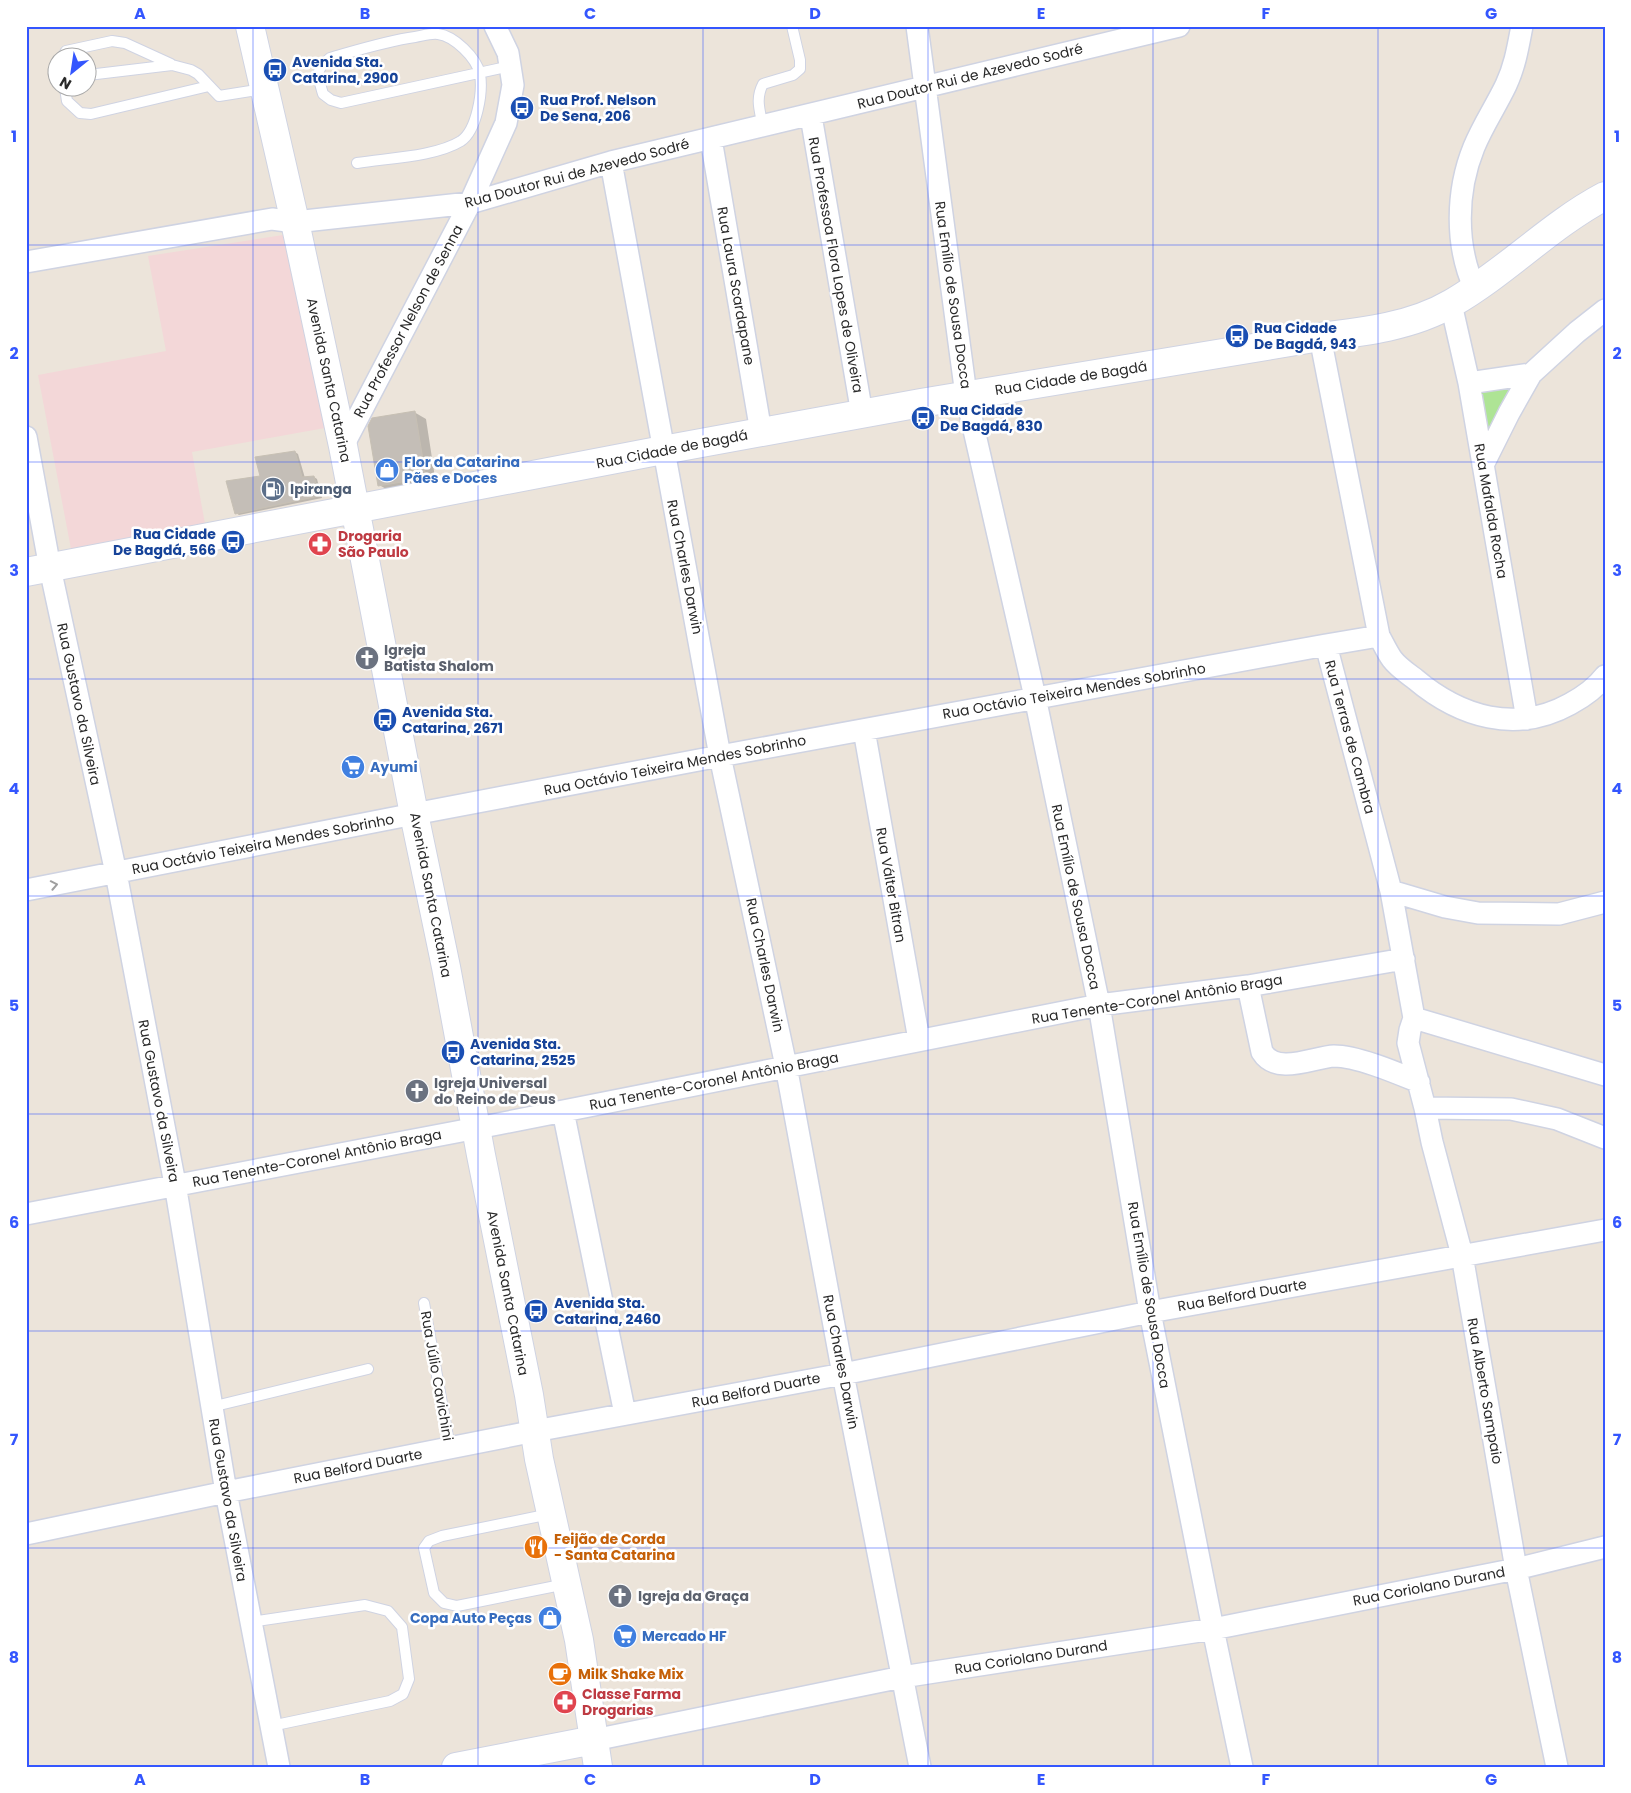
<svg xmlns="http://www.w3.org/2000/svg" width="1631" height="1793" font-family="Poppins,sans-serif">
<rect width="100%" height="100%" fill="#ece4da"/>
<path fill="#f3d7d8" d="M283,235L325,428L192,452L205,524L71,549L38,375L166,351L148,256Z"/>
<path fill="#aee495" d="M1522,378L1485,448L1473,389Z"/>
<path fill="#0003" d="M414,412L426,419L436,484L390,491L379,485Z
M295,452L298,454L305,478L314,477L317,479L322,498L239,515L236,513Z"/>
<path fill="#c4beb7" stroke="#c7c0b4" d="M415,411L426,478L378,486L368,426L372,418Z
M295,451L302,477L314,476L319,496L235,514L226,481L260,476L255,457Z"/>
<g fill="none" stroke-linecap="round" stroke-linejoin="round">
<g stroke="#cfd3e2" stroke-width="12">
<path id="lane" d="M62,58L66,51L112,41L125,43L171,64
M88,75L172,65L191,70L198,74L219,96L263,89
M65,88L67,101L80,113L91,114L209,86
M763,127C760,111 755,99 763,84L793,75L800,69V60L792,26
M357,163C387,158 435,157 461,141C477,130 483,92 480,74C476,57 454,36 438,34C430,33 422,36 415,37C386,41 358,50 330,58C314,70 318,76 323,94L331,100L341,103L511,66
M424,1303L450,1448
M211,1407L368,1369
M550,1514L442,1536L429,1541L424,1548L434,1593L444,1603L457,1606L566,1584
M251,1622L365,1605L388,1611L402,1627L409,1679L403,1694L390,1701L271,1726"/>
</g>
<g stroke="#cfd3e2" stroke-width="24">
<path id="street" d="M917,26L966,395L1035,697L1099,1005L1150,1312L1213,1629L1242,1767
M811,116L862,414
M711,139L761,432
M611,162L720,756L786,1066L843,1374L920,1767
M26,262L272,219L295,222L470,203L611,162L1179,26
M1475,289C1455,246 1456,191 1474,147C1483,125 1496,106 1506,85C1515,66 1518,47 1522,26
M1451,304L1469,383L1527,719
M1320,337L1379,636L1326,645L1391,891L1414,1018
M1469,383L1531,374
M26,437L50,568L116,873L175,1184L226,1492L279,1767
M343,446L470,203L506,123L513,85L508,53L495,26
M1483,465L1509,413L1531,374L1577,332L1605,310
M1379,636C1383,643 1387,652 1392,659C1398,667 1407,673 1415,679C1460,717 1516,734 1570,704C1583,697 1595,689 1605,676
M864,730L919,1040
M26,890L414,814L720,756L1326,645
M1391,891L1445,907L1478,913L1559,914L1605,902
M1248,986L1262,1052C1277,1076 1314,1057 1334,1056C1357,1056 1397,1073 1419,1082
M1414,1018L1410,1030L1408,1043L1425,1108L1432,1142L1462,1255L1516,1569L1557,1767
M1414,1018L1605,1075
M1425,1108L1511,1109L1557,1119L1605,1138
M563,1111L625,1414
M26,1214L498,1124L1099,1005L1248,986L1404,959
M26,1534L226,1492L535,1431L843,1374L1150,1312L1605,1230
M594,1740L902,1677L1213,1629L1516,1569L1605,1547"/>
</g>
<g stroke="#cfd3e2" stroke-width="30">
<path id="secondary" d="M250,26L295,222L343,446L414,814L446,967L481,1155L529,1395L539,1459L579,1640L598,1767
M26,572L663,450L921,403L1320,337C1364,332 1413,326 1452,303C1506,272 1550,225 1605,196
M456,1767L594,1740"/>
</g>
<use href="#lane" stroke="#fff" stroke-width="10"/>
<use href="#street" stroke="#fff" stroke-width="21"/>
<use href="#secondary" stroke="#fff" stroke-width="28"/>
</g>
<defs><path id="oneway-chevron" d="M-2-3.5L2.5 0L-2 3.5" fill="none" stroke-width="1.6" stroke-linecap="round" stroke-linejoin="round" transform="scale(1.25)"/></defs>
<use stroke="#9f9f9f" href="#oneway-chevron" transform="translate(54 885) rotate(-11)"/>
<path fill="none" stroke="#3456fe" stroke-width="1" stroke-opacity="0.55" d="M253,26V1767M478,26V1767M703,26V1767M928,26V1767M1153,26V1767M1378,26V1767M26,245H1605M26,462H1605M26,679H1605M26,896H1605M26,1114H1605M26,1331H1605M26,1548H1605"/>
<defs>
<g id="bus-disc" transform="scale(1.25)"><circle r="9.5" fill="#1a4fb4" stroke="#fff"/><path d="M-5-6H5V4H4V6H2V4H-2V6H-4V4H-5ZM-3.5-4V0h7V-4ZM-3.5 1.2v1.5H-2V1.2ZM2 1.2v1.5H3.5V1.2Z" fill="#fff"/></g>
<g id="shop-disc" transform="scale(1.25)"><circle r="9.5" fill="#3f7fe0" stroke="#fff"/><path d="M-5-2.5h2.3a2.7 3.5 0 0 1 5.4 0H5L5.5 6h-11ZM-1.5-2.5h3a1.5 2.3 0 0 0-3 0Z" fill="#fff"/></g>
<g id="fuel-disc" transform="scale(1.25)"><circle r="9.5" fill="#5c6f8a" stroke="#fff"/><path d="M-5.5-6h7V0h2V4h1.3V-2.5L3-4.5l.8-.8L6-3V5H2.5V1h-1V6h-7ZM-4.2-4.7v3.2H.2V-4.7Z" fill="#fff"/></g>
<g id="pharmacy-disc" transform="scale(1.25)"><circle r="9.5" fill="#e0444e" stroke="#fff"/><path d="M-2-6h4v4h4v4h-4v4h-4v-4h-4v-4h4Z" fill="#fff"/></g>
<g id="church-disc" transform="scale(1.25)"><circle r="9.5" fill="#6b7280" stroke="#fff"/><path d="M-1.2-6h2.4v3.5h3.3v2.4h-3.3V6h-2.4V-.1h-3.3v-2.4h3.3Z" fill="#fff"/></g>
<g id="supermarket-disc" transform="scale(1.25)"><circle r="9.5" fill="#3f7fe0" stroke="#fff"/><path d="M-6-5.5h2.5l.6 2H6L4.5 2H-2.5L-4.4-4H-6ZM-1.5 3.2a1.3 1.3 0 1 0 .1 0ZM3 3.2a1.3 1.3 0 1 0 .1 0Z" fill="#fff"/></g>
<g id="restaurant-disc" transform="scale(1.25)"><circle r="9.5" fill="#e8710a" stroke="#fff"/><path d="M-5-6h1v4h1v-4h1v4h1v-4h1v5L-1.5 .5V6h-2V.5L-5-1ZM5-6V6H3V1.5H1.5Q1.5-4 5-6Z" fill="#fff"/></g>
<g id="cafe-disc" transform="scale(1.25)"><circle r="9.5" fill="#e8710a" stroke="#fff"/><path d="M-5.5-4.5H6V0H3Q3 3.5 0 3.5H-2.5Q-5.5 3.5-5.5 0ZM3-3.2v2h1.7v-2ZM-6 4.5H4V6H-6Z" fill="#fff"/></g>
</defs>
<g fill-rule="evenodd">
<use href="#bus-disc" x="275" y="70"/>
<use href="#bus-disc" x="522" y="108"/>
<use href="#bus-disc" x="1237" y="336"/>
<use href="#bus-disc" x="923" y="418"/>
<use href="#shop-disc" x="387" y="470"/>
<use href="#fuel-disc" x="273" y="489"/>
<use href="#bus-disc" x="233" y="542"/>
<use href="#pharmacy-disc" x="320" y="544"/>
<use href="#church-disc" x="367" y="658"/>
<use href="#bus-disc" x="385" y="720"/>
<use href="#supermarket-disc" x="353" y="767"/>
<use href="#bus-disc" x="453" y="1052"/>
<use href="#church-disc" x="417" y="1091"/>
<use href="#bus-disc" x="536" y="1311"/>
<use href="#restaurant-disc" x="536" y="1547"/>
<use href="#church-disc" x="620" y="1596"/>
<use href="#shop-disc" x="550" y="1618"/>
<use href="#supermarket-disc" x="625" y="1636"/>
<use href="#cafe-disc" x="560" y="1674"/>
<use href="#pharmacy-disc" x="565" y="1702"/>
</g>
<g text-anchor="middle" stroke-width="5" stroke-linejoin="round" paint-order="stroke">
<g font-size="14" font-weight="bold" fill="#164399" stroke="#fff" text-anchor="start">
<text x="292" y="67">Avenida Sta.<tspan x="292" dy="16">Catarina, 2900</tspan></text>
<text x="540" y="105">Rua Prof. Nelson<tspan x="540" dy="16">De Sena, 206</tspan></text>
<text x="1254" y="333">Rua Cidade<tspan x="1254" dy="16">De Bagdá, 943</tspan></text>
<text x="940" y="415">Rua Cidade<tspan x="940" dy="16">De Bagdá, 830</tspan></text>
<text x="216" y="539" text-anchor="end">Rua Cidade<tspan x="216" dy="16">De Bagdá, 566</tspan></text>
<text x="402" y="717">Avenida Sta.<tspan x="402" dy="16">Catarina, 2671</tspan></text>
<text x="470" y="1049">Avenida Sta.<tspan x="470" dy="16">Catarina, 2525</tspan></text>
<text x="554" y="1308">Avenida Sta.<tspan x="554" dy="16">Catarina, 2460</tspan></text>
</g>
<g font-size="14" fill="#292929" stroke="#fff">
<text transform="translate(970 76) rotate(-14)" y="5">Rua Doutor Rui de Azevedo Sodré</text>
<text transform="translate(577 173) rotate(-15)" y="5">Rua Doutor Rui de Azevedo Sodré</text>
<text transform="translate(836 265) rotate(80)" y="5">Rua Professoa Flora Lopes de Oliveira</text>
<text transform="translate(736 286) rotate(80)" y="5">Rua Laura Scardapane</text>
<text transform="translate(953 295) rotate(82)" y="5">Rua Emílio de Sousa Docca</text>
<text transform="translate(408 321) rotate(-62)" y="5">Rua Professor Nelson de Senna</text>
<text transform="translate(1071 378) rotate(-9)" y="5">Rua Cidade de Bagdá</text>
<text transform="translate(329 380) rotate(78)" y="5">Avenida Santa Catarina</text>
<text transform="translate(672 449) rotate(-11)" y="5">Rua Cidade de Bagdá</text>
<text transform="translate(1491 511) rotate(80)" y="5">Rua Mafalda Rocha</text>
<text transform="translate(685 567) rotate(79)" y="5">Rua Charles Darwin</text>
<text transform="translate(1074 691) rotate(-10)" y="5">Rua Octávio Teixeira Mendes Sobrinho</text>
<text transform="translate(79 704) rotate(78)" y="5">Rua Gustavo da Silveira</text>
<text transform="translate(1350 737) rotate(75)" y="5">Rua Terras de Cambra</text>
<text transform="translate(675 765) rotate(-11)" y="5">Rua Octávio Teixeira Mendes Sobrinho</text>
<text transform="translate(263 844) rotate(-11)" y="5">Rua Octávio Teixeira Mendes Sobrinho</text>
<text transform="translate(891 885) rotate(80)" y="5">Rua Válter Bitran</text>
<text transform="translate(431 895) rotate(79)" y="5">Avenida Santa Catarina</text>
<text transform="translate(1076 897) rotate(78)" y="5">Rua Emílio de Sousa Docca</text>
<text transform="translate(765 965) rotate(78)" y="5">Rua Charles Darwin</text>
<text transform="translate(1157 999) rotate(-9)" y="5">Rua Tenente-Coronel Antônio Braga</text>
<text transform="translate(714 1081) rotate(-11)" y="5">Rua Tenente-Coronel Antônio Braga</text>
<text transform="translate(159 1101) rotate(79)" y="5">Rua Gustavo da Silveira</text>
<text transform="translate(317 1158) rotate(-11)" y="5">Rua Tenente-Coronel Antônio Braga</text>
<text transform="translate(508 1293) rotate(79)" y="5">Avenida Santa Catarina</text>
<text transform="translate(1149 1295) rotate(80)" y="5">Rua Emílio de Sousa Docca</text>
<text transform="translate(1242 1295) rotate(-10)" y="5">Rua Belford Duarte</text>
<text transform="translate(841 1362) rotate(79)" y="5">Rua Charles Darwin</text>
<text transform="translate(437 1376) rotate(80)" y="5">Rua Júlio Cavichini</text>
<text transform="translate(756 1390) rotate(-11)" y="5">Rua Belford Duarte</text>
<text transform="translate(1485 1391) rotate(80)" y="5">Rua Alberto Sampaio</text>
<text transform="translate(358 1466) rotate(-11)" y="5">Rua Belford Duarte</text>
<text transform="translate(228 1500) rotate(80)" y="5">Rua Gustavo da Silveira</text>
<text transform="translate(1429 1586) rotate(-11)" y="5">Rua Coriolano Durand</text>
<text transform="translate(1031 1657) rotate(-9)" y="5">Rua Coriolano Durand</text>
</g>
<g font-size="14" font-weight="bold" fill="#366cbe" stroke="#fff" text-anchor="start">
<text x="404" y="467">Flor da Catarina<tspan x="404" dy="16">Pães e Doces</tspan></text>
<text x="370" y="772">Ayumi</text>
<text x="532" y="1623" text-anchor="end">Copa Auto Peças</text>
<text x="642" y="1641">Mercado HF</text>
</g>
<g font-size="14" font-weight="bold" fill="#4e5e75" stroke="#fff" text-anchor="start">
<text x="290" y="494">Ipiranga</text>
</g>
<g font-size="14" font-weight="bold" fill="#be3a42" stroke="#fff" text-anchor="start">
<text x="338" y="541">Drogaria<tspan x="338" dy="16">São Paulo</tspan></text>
<text x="582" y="1699">Classe Farma<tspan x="582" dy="16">Drogarias</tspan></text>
</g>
<g font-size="14" font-weight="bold" fill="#5b616d" stroke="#fff" text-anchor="start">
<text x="384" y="655">Igreja<tspan x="384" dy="16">Batista Shalom</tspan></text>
<text x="434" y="1088">Igreja Universal<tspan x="434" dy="16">do Reino de Deus</tspan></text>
<text x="638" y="1601">Igreja da Graça</text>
</g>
<g font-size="14" font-weight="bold" fill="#c56008" stroke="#fff" text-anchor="start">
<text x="554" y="1544">Feijão de Corda<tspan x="554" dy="16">- Santa Catarina</tspan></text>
<text x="578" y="1679">Milk Shake Mix</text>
</g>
</g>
<rect width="1631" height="1793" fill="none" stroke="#ffffff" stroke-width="55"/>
<g transform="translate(72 72) rotate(210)"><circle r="24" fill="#ffffff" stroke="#a9a9a9"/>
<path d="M0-4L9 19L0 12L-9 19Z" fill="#3456fe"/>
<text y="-8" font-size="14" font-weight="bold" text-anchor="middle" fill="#292929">N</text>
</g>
<rect x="28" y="28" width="1576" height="1738" fill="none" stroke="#3456fe" stroke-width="2"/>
<g font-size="16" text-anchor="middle" font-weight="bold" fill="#3456fe">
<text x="140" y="19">A</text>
<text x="365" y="19">B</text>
<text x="590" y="19">C</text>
<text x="815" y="19">D</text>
<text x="1041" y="19">E</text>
<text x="1266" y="19">F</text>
<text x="1491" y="19">G</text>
<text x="14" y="142">1</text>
<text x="1617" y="142">1</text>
<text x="14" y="359">2</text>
<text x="1617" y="359">2</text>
<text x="14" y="576">3</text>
<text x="1617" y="576">3</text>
<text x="14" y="794">4</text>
<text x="1617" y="794">4</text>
<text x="14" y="1011">5</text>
<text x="1617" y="1011">5</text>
<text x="14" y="1228">6</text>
<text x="1617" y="1228">6</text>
<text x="14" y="1445">7</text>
<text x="1617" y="1445">7</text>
<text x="14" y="1663">8</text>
<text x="1617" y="1663">8</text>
<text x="140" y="1785">A</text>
<text x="365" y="1785">B</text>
<text x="590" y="1785">C</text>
<text x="815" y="1785">D</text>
<text x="1041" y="1785">E</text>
<text x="1266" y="1785">F</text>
<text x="1491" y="1785">G</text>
</g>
</svg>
